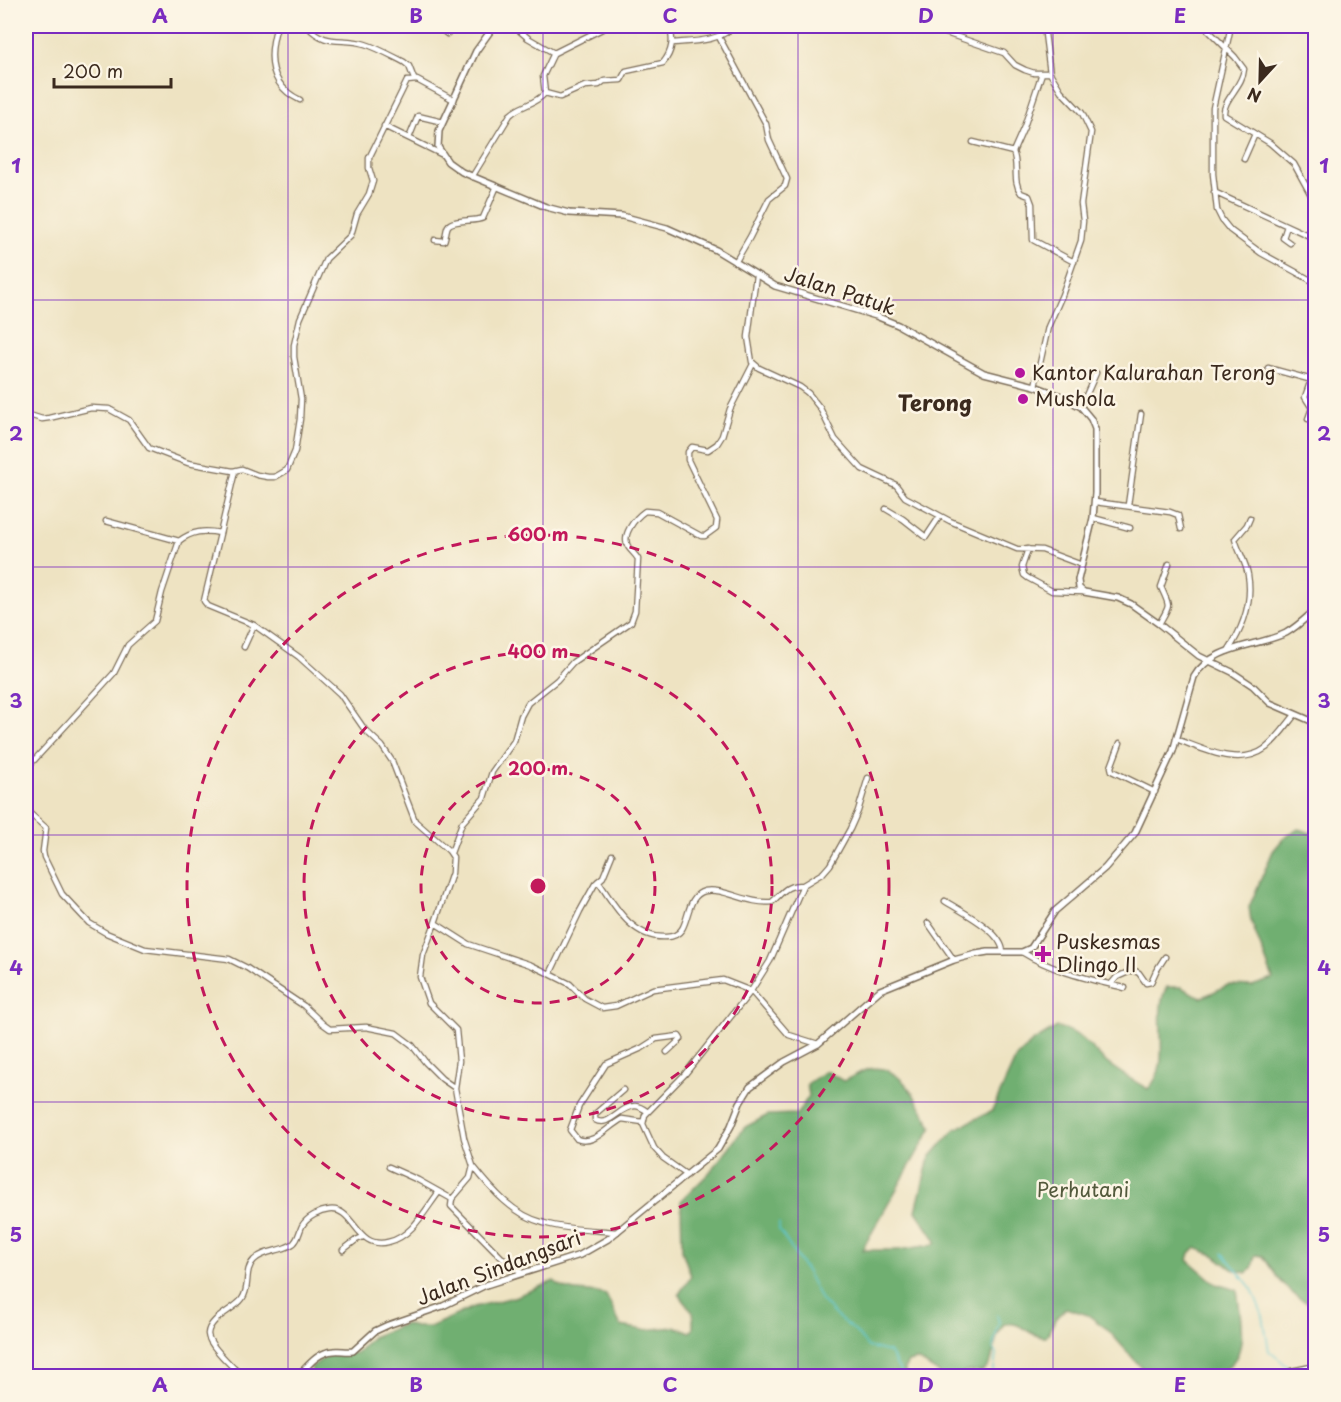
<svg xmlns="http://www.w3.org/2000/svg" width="1341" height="1402" font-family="'Playpen Sans',sans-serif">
<rect width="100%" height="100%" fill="#fcf5e5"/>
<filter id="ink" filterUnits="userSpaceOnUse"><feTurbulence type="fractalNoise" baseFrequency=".0167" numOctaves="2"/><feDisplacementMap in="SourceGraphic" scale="12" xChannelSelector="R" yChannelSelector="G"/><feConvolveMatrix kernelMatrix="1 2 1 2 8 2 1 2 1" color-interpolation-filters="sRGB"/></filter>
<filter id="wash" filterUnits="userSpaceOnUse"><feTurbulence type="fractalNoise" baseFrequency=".008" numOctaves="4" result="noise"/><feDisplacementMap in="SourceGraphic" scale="24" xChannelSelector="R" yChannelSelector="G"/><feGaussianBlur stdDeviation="1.35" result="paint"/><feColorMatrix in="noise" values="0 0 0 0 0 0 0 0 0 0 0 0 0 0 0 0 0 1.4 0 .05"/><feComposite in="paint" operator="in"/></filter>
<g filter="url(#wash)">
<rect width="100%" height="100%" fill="#eee3c2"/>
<path fill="#6faf71" stroke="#556c48" stroke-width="1.5" d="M1298,829L1315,834V1305C1292,1300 1275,1275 1263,1256L1255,1255L1252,1268L1246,1273L1232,1269L1214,1255L1195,1248L1190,1253L1188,1260L1216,1284L1237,1290C1239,1306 1243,1324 1241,1341C1237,1386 1181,1376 1149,1376L1107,1329L1088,1315L1066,1308L1056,1318L1046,1337C1028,1337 1021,1320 1004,1324L997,1336L991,1361L987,1368L981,1372L966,1371L957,1376H943L923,1363L916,1360L908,1362L905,1368V1376H313L311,1367L330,1354L356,1353L372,1337L405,1324L415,1327H430L474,1307L514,1297L554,1281C573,1297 585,1288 606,1295L621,1326L644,1330L674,1327L690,1332L693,1329V1313L679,1294L691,1276L682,1250L681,1201L709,1173L745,1127L768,1115L797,1114L809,1096L807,1084L826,1071L843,1081C851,1078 861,1071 869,1069C902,1062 919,1105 932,1127L862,1250H897L933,1245L936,1243L935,1239L916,1211L928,1162L931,1156L955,1129L992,1111L1016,1058L1032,1042L1057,1027C1084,1033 1088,1047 1107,1063C1120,1073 1134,1081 1148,1089C1175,1063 1150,1015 1167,987H1181L1201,998L1228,985L1252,986L1273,979L1251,921L1249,907L1273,851L1283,839Z"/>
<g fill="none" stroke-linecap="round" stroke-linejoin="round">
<path stroke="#58c5cd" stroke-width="1.5" d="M779,1223V1230L808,1274L821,1300L836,1316L854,1330L868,1347L889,1352L903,1376
M1223,1253L1252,1289L1263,1316L1269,1351L1291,1369
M1294,1372L1299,1376
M993,1376L996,1354L993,1348L999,1322L997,1315"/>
</g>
</g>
<g filter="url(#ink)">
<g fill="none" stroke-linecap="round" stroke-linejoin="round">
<g stroke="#7a6b57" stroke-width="7">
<path id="minor" d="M277,26C268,55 268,85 300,100
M307,26C326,47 341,37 365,44C378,48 392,56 404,62L409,66L414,79
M441,26L442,30L447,34L456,26
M939,26L940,30L943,32L1004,53L1015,65L1025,70L1034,73H1050
M1204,26L1235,57L1244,69C1243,86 1222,100 1224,115L1270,143L1294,164L1316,204
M1231,26L1213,108V174L1217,210L1222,220L1230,230L1261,253L1316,283
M719,37L766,124L769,140L787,179L785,186L769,199L750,237L736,261
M672,43C696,41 717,42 735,26
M554,53L608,26
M545,93L560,97L585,86L599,85L604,81L621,80L626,71L663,63C672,52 675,38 668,26
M384,126L441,154
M409,138L418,116L443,122
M973,142L1013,152L1024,127L1042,73
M1013,152C1019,165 1012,181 1021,193L1029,196L1032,204L1033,240L1074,262
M1244,159L1255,134
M472,177L510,115C520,105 535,105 545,93L543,76L554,53L528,38L514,26
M1214,192L1316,239
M1287,226L1283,238L1290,243
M435,240L444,241C446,237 446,229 448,226C452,219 475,222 483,218L497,186
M756,275L748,337L752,362L759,368L800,387L808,393L820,408L835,439L862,469L896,485L905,497L950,521L1017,549L1042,550L1082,565
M1268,368L1316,381
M1035,386L1048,327L1062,295L1081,241L1083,221L1081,204L1091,132L1082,113L1061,91L1050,73L1044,26
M1081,407L1096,373
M26,414L42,419L49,418L91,408L109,409L129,420L149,448L188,463L233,471L242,469L257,475L268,477H275L287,470L295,451L300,419L301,399L294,357V345L300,319L326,259L351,235L357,214L369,194L373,181L369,168V158L407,81L417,80L454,100
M1308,419L1312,408L1305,397L1311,380
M235,471L204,601L208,606L254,625L299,657L340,694L365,730L382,746L392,761L415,821L449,851L453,857L452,873L435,923
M1095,502L1170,512L1178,515L1181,529
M1128,505L1141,414
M886,509L903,519L926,537L940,516
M1093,518L1130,528
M106,521L179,541
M1028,549L1022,567L1024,575L1028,578L1052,591L1084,592
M1159,624C1171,603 1170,608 1161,587L1169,564
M244,647L254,625
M1228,651C1243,628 1253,603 1248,575C1246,562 1238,551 1235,539L1247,525L1250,518
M1176,739C1204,749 1239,768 1266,748C1277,739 1286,726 1294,716
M1120,743L1111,767L1112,771L1155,792
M26,769L114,673L128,645L155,621L162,592L179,541C192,531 204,530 220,533
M26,810L46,828L43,851L44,857L62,894L89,923L106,933L145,949L229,959L247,968L304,1006L323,1024L330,1029L366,1027L396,1033L412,1045L426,1063L442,1079L455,1088
M451,853L462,823L484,798L492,772L514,741L521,716L528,703L557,680L573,662L631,622L635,611L638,559C636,555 632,552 629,548C620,536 635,518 645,511L657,512L701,536H705L716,528L717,520L688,460V452L692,447L708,450L717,444L722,436L730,409L753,364
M598,881C615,906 632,939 666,937C673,937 678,935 682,929C689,918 688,895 705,891C723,887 749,905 772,902C784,891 786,885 803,885
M945,901C962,912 1002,931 1003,952
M928,923L954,960
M1022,952C1054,972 1090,979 1125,988
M550,974L580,911L595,884L603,877L612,855
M1111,984L1117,977L1133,970L1139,973L1146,983L1151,982L1156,971L1165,957
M623,1090L595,1114V1120C609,1128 620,1106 635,1106C639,1106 644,1109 648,1112
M643,1122L622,1119C608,1126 594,1146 577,1139L570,1130L579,1106L606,1064L642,1048L656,1039L679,1036L681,1039L667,1052
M473,1166C492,1190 513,1215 544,1223C567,1230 594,1230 617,1232
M389,1167L418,1180L452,1199
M687,1175L663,1158L654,1148L643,1124L645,1115L685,1074L751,991L770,961L803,885L823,873L830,865L850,829L858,811L868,778
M343,1250L356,1240L363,1237
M522,1273L503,1259L451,1206L452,1199L470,1178L473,1166L464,1138L455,1088L459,1061L456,1030L429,1003L420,977L423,955L435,923L468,944L531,965L550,974L570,984L585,999L602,1008L616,1006L653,989L723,980L751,991L789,1035L818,1044
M242,1376C234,1368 208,1345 208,1334C209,1318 234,1310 242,1299C251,1287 243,1271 254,1260C265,1250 279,1252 291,1245C298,1242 299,1232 302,1226C307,1217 320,1211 329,1210C355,1206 355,1250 388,1242C412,1237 425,1210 439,1192
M1282,1376L1291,1371L1316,1366"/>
</g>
<g stroke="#7a6b57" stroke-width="8">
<path id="major" d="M494,26L476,51L439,131L438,147L448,162L462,172L546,207L569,213L622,216L667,228L716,250L775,286L876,316L898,325L984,373L1035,386L1061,396L1081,407L1091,419L1095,429V493L1093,518L1078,580L1079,588L1084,592L1118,598L1131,604L1159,624L1199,656L1232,672L1253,686L1270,703L1316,723
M298,1376C308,1366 317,1352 334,1351C340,1350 346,1352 353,1351L375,1331L388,1325L443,1306L486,1285L580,1255L608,1239L718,1149L731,1126L740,1103L750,1087L784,1062L818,1044L880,990L954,960L976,954L988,952H1022L1031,948L1055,911L1105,868L1135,833L1173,751L1194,677C1212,645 1257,647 1286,633C1297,627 1307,617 1316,609"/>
</g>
<use href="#minor" stroke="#fff" stroke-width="4.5"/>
<use href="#major" stroke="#fff" stroke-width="5"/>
</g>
</g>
<path fill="none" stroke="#7b2cbf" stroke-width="1.5" stroke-opacity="0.55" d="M288,26V1376M543,26V1376M798,26V1376M1053,26V1376M26,300H1316M26,567H1316M26,835H1316M26,1102H1316"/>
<g fill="none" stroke="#c2185b" stroke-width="3" stroke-dasharray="10 8">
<circle cx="538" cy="886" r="117"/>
<circle cx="538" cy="886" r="234"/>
<circle cx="538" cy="886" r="351"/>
</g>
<g fill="#b5179e" stroke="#fcf5e5" stroke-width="2">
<circle cx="1020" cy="373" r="6"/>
<circle cx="1023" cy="399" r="6"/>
<path d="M1040 945h6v6h6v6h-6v6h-6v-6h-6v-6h6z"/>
</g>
<g text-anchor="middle" stroke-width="5" stroke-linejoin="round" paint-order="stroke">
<g font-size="20" fill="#3b2a1e" stroke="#fcf5e5">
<text transform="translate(840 291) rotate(18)" y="7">Jalan Patuk</text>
<text transform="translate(499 1268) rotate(-21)" y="7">Jalan Sindangsari</text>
</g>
<g font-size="20" fill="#3b2a1e" stroke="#fcf5e5" text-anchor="start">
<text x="1032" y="380">Kantor Kalurahan Terong</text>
<text x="1035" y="406">Mushola</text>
<text x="1056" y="949">Puskesmas<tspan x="1056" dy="23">Dlingo II</tspan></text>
</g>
<g font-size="20" fill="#535a3c" stroke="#fcf5e5">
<text x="1083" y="1197">Perhutani</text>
</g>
<g font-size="22" font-weight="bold" fill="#3b2a1e" stroke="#fcf5e5">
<text x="935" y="411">Terong</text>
</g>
</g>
<circle cx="538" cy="886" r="9" fill="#c2185b" stroke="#fcf5e5" stroke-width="3"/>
<g font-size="18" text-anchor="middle" font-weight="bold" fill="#c2185b" stroke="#fcf5e5" stroke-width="5" stroke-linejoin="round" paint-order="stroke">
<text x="538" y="541">600 m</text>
<text x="538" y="658">400 m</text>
<text x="538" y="775">200 m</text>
</g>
<rect width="1341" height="1402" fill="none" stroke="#fcf5e5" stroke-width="66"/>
<g transform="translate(1260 81) rotate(202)" stroke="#fcf5e5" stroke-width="4.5" paint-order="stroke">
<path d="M0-4.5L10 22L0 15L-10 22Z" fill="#3b2a1e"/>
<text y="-9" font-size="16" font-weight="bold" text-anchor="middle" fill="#3b2a1e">N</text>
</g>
<path d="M54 78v9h117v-9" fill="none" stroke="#3b2a1e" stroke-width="3"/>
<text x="63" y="78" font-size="18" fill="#3b2a1e" stroke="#fcf5e5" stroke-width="4.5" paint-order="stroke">200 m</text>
<rect x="33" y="33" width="1275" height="1336" fill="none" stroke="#7b2cbf" stroke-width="2"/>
<g font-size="20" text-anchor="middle" font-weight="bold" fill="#7b2cbf">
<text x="160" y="23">A</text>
<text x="416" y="23">B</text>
<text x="670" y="23">C</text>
<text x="926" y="23">D</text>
<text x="1180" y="23">E</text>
<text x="16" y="173">1</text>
<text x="1324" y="173">1</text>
<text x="16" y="441">2</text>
<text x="1324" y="441">2</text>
<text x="16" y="708">3</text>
<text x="1324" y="708">3</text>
<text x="16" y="975">4</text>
<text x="1324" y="975">4</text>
<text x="16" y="1242">5</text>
<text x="1324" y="1242">5</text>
<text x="160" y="1392">A</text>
<text x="416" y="1392">B</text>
<text x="670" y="1392">C</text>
<text x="926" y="1392">D</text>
<text x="1180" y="1392">E</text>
</g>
</svg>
